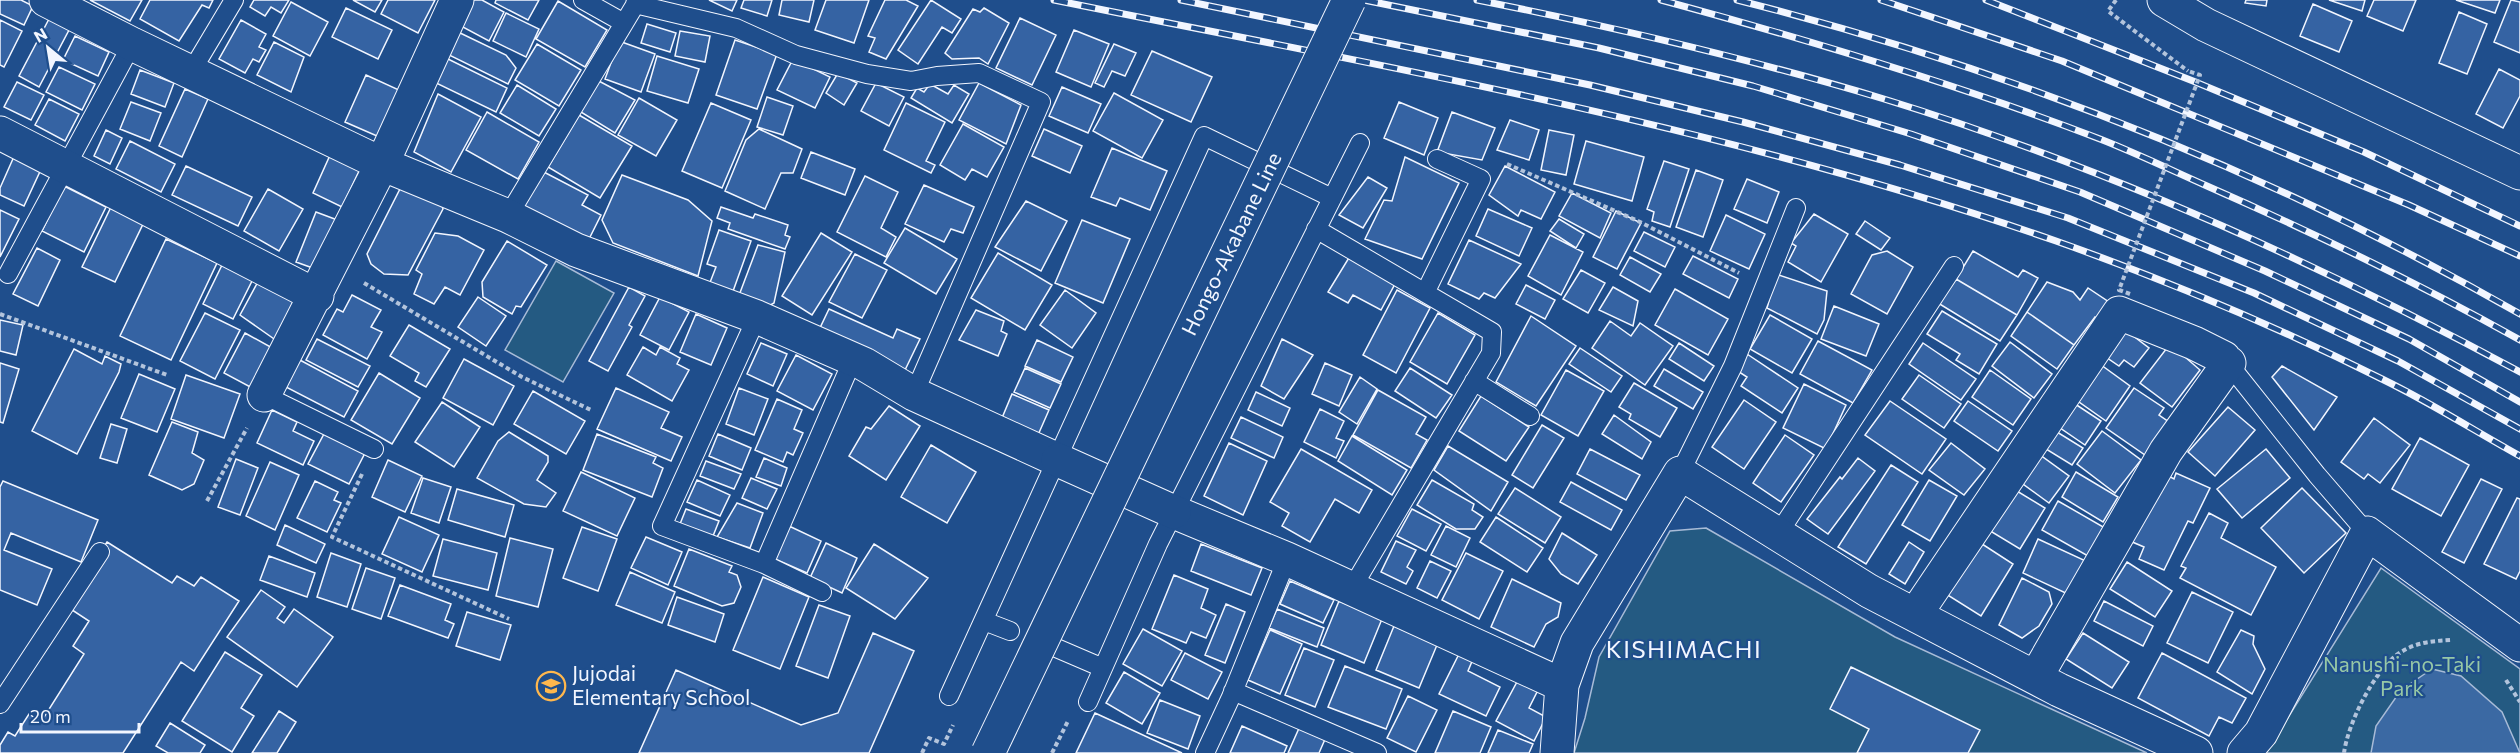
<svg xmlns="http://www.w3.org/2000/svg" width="2520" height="753" font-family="Commissioner,sans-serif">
<rect width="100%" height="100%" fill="#1f4e8c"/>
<path fill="#245a82" stroke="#a8bbd7" stroke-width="1.5" d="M556,261L614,293L563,382L505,350Z
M1706,528L1895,637L2147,753H1574L1585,718L1599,657L1670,531Z
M2381,568L2520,669V753H2266Z"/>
<path fill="#3b69a3" stroke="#a8bbd7" stroke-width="1.5" d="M2432,669L2461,676L2502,712L2520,753H2371L2376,726L2401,690Z"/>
<path fill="#3563a3" stroke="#f2f6ff" stroke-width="1.5" d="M0,0H21L33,6L24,25L0,14Z
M90,0H142L130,21Z
M150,0H213L209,8L202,5L179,41L140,19Z
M254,0H289L281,13L271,7L265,16L250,7Z
M353,0H382L375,12Z
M388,0H435L418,33L381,14Z
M472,0H482L504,12L489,41L459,25Z
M496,0H539L528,20L495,3Z
M709,0H737L732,11Z
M744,0H772L767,16L741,8Z
M782,0H814L809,22L779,15Z
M826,0H869L854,43L815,30Z
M885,0H906L918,6L886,59L869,52L875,38L868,36Z
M931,0L961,19L952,33L942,27L918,64L898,50Z
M2246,0H2267L2266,6L2245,3Z
M2329,0H2365L2362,11Z
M2374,0H2416L2403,31L2367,16Z
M2456,0H2500L2495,13Z
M2511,0L2520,2V53L2494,42Z
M558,1L607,30L585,67L536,39Z
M291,2L328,22L310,56L273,36Z
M2313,4L2352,21L2339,52L2300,36Z
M346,8L392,30L378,59L332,37Z
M984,8L1009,23L988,64L979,58L952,59L945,53L973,9L980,12Z
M2459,12L2487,24L2467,74L2439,63Z
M506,13L539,29L526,57L493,41Z
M1020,18L1056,35L1032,85L996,68Z
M49,19L69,30L39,87L19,76Z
M0,20L22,31L4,67L0,65Z
M241,20L266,34L259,47L266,50L259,62L253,59L245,73L219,59Z
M647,24L676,33L670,52L641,43Z
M1074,30L1109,44L1091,87L1056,72Z
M456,31L506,55L516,68L508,84L447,54Z
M680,31L710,36L705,62L675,56Z
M75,36L109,52L98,76L63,60Z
M735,40L777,54L757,109L716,95Z
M619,41L655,54L641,92L605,79Z
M274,42L304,57L291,92L257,75Z
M537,44L581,70L559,106L515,80Z
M1114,44L1136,53L1125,76L1112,71L1104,87L1095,83Z
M1152,51L1212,77L1191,122L1131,95Z
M657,56L699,69L688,103L647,91Z
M446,58L507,88L496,112L434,82Z
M793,59L830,77L815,108L777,90Z
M59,67L95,84L82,110L46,92Z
M2499,69L2520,80V96L2503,128L2476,114Z
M140,70L174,83L165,107L131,94Z
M838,73L857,83L844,105L826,93Z
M366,75L399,90L377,136L345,122Z
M595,79L635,100L615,133L576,109Z
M17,82L44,95L31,120L4,107Z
M876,83L904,97L889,126L861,111Z
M979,83L1021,105L1006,144L959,120Z
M930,84L948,94L954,85L969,94L952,123L911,98L917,88L924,92Z
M517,85L556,109L539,136L500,113Z
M1062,87L1101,104L1088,133L1049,116Z
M185,89L208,99L182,157L159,146Z
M1114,93L1163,120L1142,158L1093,131Z
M438,94L481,117L451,172L414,152Z
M767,97L793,106L783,135L757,127Z
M639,98L677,120L656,156L618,135Z
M49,99L79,114L65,141L35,125Z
M131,102L161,113L150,141L120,129Z
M1399,102L1438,118L1424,155L1384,138Z
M711,103L751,120L722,188L682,171Z
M906,103L945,122L926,161L935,165L931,173L884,150Z
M487,112L539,142L518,179L466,150Z
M1452,112L1495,128L1482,160L1437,152Z
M579,115L632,146L600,198L548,167Z
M1510,120L1539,130L1529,160L1497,150Z
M963,124L1004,147L987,177L972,169L965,180L940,165Z
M759,129L802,149L793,173H781L765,209L725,191L746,140Z
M1044,129L1082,146L1070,173L1032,156Z
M106,130L122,138L110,164L94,156Z
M1549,130L1574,135L1566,175L1541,170Z
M130,141L175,164L161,192L116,169Z
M1586,141L1644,157L1632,201L1574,184Z
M1112,148L1167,171L1150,210L1120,198L1116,206L1091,197Z
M16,152L43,165L24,206L0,195V188Z
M811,152L855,169L845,195L801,178Z
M331,153L361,167L342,207L313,193Z
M1405,157L1459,183L1422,259L1365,239L1384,200L1392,201Z
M1664,161L1689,169L1670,227L1652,221L1654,212L1647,209Z
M186,166L252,197L238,226L172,195Z
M1505,166L1555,192L1541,219L1521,210L1518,216L1489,195Z
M540,170L588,195L582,205L601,215L589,239L522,205Z
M1696,170L1723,180L1703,237L1676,227Z
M622,175L688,200L712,221L698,276L613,243L602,220Z
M865,176L898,192L881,228L896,237L886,257L837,232Z
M1368,177L1387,188L1363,228L1339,215Z
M1747,179L1779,192L1767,223L1734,209Z
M402,185L441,202L443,209L408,275L384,274L371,264L367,254Z
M924,185L974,207L963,233L951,229L944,242L905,224Z
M64,186L106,207L84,252L42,231Z
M268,189L303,209L279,251L244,231Z
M1572,193L1611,213L1600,238L1559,216Z
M1026,201L1067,221L1041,271L995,247Z
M111,207L144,222L115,282L82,267Z
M721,207L753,218L755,214L788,225L785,235L790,237L785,249L728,229L730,223L717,218Z
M1488,209L1532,228L1519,256L1476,236Z
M0,210L19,219L0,257Z
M1616,211L1641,223L1617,269L1593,257Z
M316,212L340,221L321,271L296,262Z
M1814,214L1848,234L1821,282L1788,262L1796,246L1791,243Z
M1726,215L1765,234L1749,269L1710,251Z
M1559,219L1584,234L1576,248L1550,231Z
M1082,220L1130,239L1103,303L1055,283Z
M1865,221L1890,238L1881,250L1856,234Z
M905,228L957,259L936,294L884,263Z
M719,230L751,241L732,294L709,285L716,267L707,264Z
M1644,232L1675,247L1665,267L1634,251Z
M435,233L458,236L484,250L460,295L445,287L434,304L414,294L422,274L416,270Z
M821,233L852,252L812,315L782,296Z
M1550,235L1583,252L1561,295L1528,276Z
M166,239L217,263L171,360L120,336Z
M1469,240L1521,264L1495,298L1484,293L1479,299L1448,284Z
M507,241L547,265L521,307L516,306L512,314L483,297L482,282Z
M758,245L785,252L774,303L767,307L738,298Z
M37,248L60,260L38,306L13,294Z
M1887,251L1913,267L1887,314L1851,294L1872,255Z
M1973,251L2018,277L2023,270L2038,278L2017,315L1956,279Z
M998,253L1052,285L1025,330L971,298Z
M855,254L887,270L862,318L829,302Z
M1350,256L1396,282L1381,310L1353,295L1348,303L1328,292Z
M1693,256L1738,279L1729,298L1683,274Z
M1630,257L1661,274L1650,292L1620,275Z
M224,261L254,277L233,319L203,304Z
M1581,270L1605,283L1588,313L1563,299Z
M1776,274L1827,291L1824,320L1817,334L1767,308Z
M260,278L293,296L292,315L277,341L240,315Z
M1956,279L2017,315L2000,341L1938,303Z
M2047,282L2073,292L2080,300L2088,288L2109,302L2099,319L2095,317L2074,345L2027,312Z
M1526,285L1555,300L1545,319L1516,304Z
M629,287L645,296L629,325L632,327L608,371L589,361Z
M1613,287L1638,301L1633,326L1599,310Z
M1675,289L1728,319L1708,355L1655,325Z
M1065,290L1096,313L1072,348L1040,325Z
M1397,290L1430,308L1396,373L1363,355Z
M352,295L381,310L371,327L382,332L367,359L323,335L337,309L343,312Z
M478,297L506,316L486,346L458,327Z
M660,297L689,312L669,350L640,335Z
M1834,306L1879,324L1866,356L1821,339Z
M829,309L893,338L897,329L920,339L905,370L819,330Z
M976,310L1004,321L1001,331L1007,334L998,356L959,340Z
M1942,311L1997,344L1979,374L1956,360L1960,354L1927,334Z
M2027,312L2074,345L2057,369L2011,336Z
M205,313L240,330L215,379L180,361Z
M1438,313L1475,335L1447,384L1410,362Z
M696,314L727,328L711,365L680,352Z
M1770,315L1812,339L1792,373L1750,349Z
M1531,316L1576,346L1536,406L1496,382Z
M0,320L23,325L16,355L0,351Z
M1610,321L1631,336L1640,323L1673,346L1645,385L1592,348Z
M409,325L450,349L426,387L415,381L419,373L390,356Z
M2124,329L2149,348L2134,367L2124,360L2119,366L2103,355Z
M245,333L276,350L254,389L224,373Z
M317,339L370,366L358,387L306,360Z
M1282,339L1313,355L1284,399L1261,386Z
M1037,340L1073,357L1061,382L1025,366Z
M1818,341L1872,370L1853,403L1800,374Z
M2010,342L2052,374L2034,398L1992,366Z
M761,343L787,354L773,386L747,374Z
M1679,343L1714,366L1704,381L1669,359Z
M1923,343L1976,379L1961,400L1909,364Z
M2170,344L2200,370L2172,407L2140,383Z
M643,347L656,355L660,347L680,358L677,364L689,370L672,401L627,375Z
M1580,348L1622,376L1611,392L1569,364Z
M74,349L102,364L105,356L121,364L119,372L77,454L32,431Z
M1747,354L1798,388L1782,413L1741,386L1747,377L1736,370Z
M796,355L832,374L813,410L777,391Z
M298,359L358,391L344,417L284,386Z
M464,359L514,386L493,425L443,398Z
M2097,362L2130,386L2106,421L2072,397Z
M0,363L19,369L3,423L0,422Z
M1325,363L1352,375L1339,406L1312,394Z
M2282,366L2337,397L2314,430L2272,377Z
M1025,368L1061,384L1050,408L1014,392Z
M1410,368L1452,395L1436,418L1395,391Z
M1664,369L1703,392L1693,409L1654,386Z
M1566,370L1604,391L1578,436L1541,415Z
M1990,370L2031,399L2013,425L1972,397Z
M379,373L420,398L392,444L351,420Z
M139,374L175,389L157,432L121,418Z
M186,375L240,394L224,438L171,419Z
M1919,375L1961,404L1944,428L1902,399Z
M1360,377L1377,389L1357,424L1339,412Z
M1634,383L1677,408L1660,437L1629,419L1631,414L1619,407Z
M1804,384L1846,405L1826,449L1783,428Z
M616,388L669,412L661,428L682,437L671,461L597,429Z
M739,388L768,399L754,435L726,424Z
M2134,388L2164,408L2159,415L2169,422L2145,455L2106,428Z
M1378,390L1426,417L1416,434L1427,440L1411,468L1353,435Z
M533,391L585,421L566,454L514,424Z
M1256,392L1290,408L1282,426L1248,410Z
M1012,394L1049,410L1038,435L1002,418Z
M1481,396L1529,427L1506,461L1459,431Z
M2066,398L2101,421L2085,445L2050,421Z
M777,399L802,410L794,429L803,433L793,455L787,452L783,462L755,450Z
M1744,400L1776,422L1744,469L1712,447Z
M1890,401L1946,439L1922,474L1865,435Z
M1968,401L2012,431L1998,451L1954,421Z
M442,402L480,427L454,467L415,442Z
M889,406L920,426L886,480L849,456L866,427L871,429Z
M2228,407L2255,430L2215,476L2188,452Z
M1320,409L1344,421L1336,438L1344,441L1336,458L1304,442Z
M272,410L297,422L293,431L314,441L303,465L257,443Z
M1614,415L1651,442L1642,459L1602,434Z
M1241,417L1283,437L1274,458L1231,438Z
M2374,418L2410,445L2380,483L2368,474L2364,479L2341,462Z
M172,422L198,432L192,453L204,460L194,484L182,490L149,475Z
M111,424L127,429L117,463L100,458Z
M2044,424L2083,448L2072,465L2033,441Z
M1542,425L1564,438L1533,488L1512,475Z
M2102,431L2141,460L2115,493L2077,464Z
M325,432L365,453L349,484L308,464Z
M509,432L548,456V462L537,480L556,493L546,507L524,504L477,478L498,441Z
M597,434L656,457L653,463L663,468L652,497L583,470Z
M718,434L751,448L742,470L709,456Z
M1785,435L1814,455L1781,502L1753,483Z
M1352,436L1407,470L1392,495L1338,461Z
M2420,438L2469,465L2441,516L2392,489Z
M1229,443L1267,461L1243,515L1204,496Z
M1951,443L1985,469L1964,495L1929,470Z
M931,445L976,472L947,523L901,497Z
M1448,446L1508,482L1491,511L1434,470Z
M1301,449L1372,490L1359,513L1335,499L1310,542L1282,526L1289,513L1270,502Z
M1590,449L1640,475L1626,500L1577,474Z
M2032,449L2069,476L2049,503L2012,476Z
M2266,449L2290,478L2242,518L2217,489Z
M764,458L787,468L781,486L756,477Z
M1858,458L1875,471L1828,534L1807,519L1840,477L1842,479Z
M236,459L258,468L240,515L218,507Z
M388,460L422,476L405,512L372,497Z
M706,461L741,474L734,489L700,476Z
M270,462L299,475L275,530L246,516Z
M1891,465L1918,482L1866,564L1838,547Z
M581,472L635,498L617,536L563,511Z
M2076,472L2118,497L2103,522L2062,497Z
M2163,473L2174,479L2176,473L2210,488L2193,523L2188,521L2164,570L2139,559L2144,547L2130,541Z
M423,478L451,487L439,523L411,513Z
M751,478L777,489L767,509L742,498Z
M2481,479L2502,489L2464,563L2442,552Z
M697,480L730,495L720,516L687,502Z
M1432,480L1474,504L1472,510L1483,517L1475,529H1456L1417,505Z
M1929,480L1957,496L1930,541L1902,525Z
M3,481L98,520L81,562L11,533L4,550L52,569L37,605L0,590V487Z
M315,481L338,492L334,500L341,503L327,532L297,518Z
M1571,482L1622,510L1611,530L1560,502Z
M2007,485L2045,508L2020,549L1982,526Z
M1515,488L1561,517L1545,543L1498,514Z
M2302,488L2346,533L2304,573L2261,528Z
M457,489L514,505L505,537L448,520Z
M2517,498L2520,499V571L2516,579L2484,564Z
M2058,501L2105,528L2088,556L2042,530Z
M737,503L763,513L750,548L717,537Z
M686,509L719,521L713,536L680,524Z
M1412,509L1441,524L1426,551L1397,536Z
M2209,513L2228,523L2221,538L2276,567L2251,615L2180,578L2186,568L2181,566Z
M399,517L439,535L422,572L382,554Z
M1496,517L1543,548L1527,572L1480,542Z
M285,525L325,544L316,563L277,545Z
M789,526L821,541L807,573L775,559Z
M1446,526L1470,538L1456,567L1431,555Z
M582,527L617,539L598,591L563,578Z
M1562,533L1597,555L1578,584L1561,574L1549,559Z
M646,537L682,552L668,585L631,568Z
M510,538L553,549L538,607L496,596Z
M443,539L497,553L488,590L433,576Z
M2038,539L2088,562L2072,596L2023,573Z
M1396,541L1416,550L1407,567L1413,571L1406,584L1381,572Z
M107,542L172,583L177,576L194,586L201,577L239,601L194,671L181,662L123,753H0V745L8,732L15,736L29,714L41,722L84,654L73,646L89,621L66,606Z
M1909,542L1924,552L1905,584L1889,574Z
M1979,542L2013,564L1981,616L1946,594Z
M826,543L857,558L842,593L810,578Z
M874,544L928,578L895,619L846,588Z
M1201,544L1262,568L1251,595L1191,571Z
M689,549L732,566L729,572L737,575L741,587L734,603L722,606L674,586Z
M331,553L361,564L347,607L317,597Z
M1466,553L1503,571L1479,619L1442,600Z
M269,556L315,573L307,597L260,580Z
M1430,561L1451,571L1437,598L1417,588Z
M2127,562L2172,591L2155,617L2110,589Z
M366,568L395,578L381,619L352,609Z
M630,572L675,592L662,623L616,605Z
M1174,575L1208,589L1201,608L1216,615L1206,638L1191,632L1186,643L1152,629Z
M763,577L809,597L780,669L733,650Z
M2022,578L2049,592L2052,604L2039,626L2022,638L1999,625Z
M1512,579L1561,603L1558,617L1546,624L1534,647L1491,627Z
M1290,581L1334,600L1323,623L1280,604Z
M400,585L451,604L445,620L454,624L448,638L388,616Z
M261,590L285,607L277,618L284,623L294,609L333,637L297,687L227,637Z
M2192,592L2233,612L2208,663L2167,643Z
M677,597L724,614L715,642L668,625Z
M1339,601L1382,619L1364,663L1321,645Z
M2104,601L2153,626L2143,646L2094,621Z
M1226,604L1245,612L1225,663L1205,655Z
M819,605L850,616L828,678L796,666Z
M1277,609L1324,628L1317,647L1269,628Z
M467,612L511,625L500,660L456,646Z
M1394,626L1437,645L1419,688L1376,670Z
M1143,629L1182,651L1162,686L1123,664Z
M1270,630L1302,644L1280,694L1248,680Z
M2241,630L2254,636L2253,644L2265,669L2252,694L2217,672Z
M873,633L914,651L869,753H639L676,670L801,725L838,713Z
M2083,633L2129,662L2112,688L2066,659Z
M1304,648L1334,660L1315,707L1285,695Z
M225,652L262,675L241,708L254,716L232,752L182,721Z
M1460,652L1473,659L1468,671L1500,687L1486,716L1439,694Z
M1185,653L1222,672L1208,699L1171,680Z
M2162,653L2246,698L2232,723L2219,717L2209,736L2138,698Z
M1345,666L1402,689L1386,729L1328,707Z
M1851,667L1980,730L1968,753H1857L1869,729L1830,709Z
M1124,672L1160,693L1142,724L1106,703Z
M1518,680L1538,690L1529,708L1546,717L1534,741L1496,721Z
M1408,696L1437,710L1416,752L1387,738Z
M1160,700L1200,716L1188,749L1147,733Z
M279,711L296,722L277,753H252Z
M1453,711L1491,727L1480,753H1435Z
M1095,713L1182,753H1076Z
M170,723L205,745L200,753H168L156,746Z
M1242,726L1287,746L1284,753H1230Z
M1300,726L1326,737L1319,753H1288Z
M1498,730L1533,744L1529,753H1488Z"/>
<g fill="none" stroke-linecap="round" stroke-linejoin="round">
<g stroke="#f2f6ff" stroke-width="20">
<path id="lane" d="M583,0L624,23
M635,4L736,28L796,55L867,74L911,81L937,76L979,73L1041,102L914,394
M191,72L234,0
M508,216L638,0
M1316,229L1492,332L1491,353L1352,588
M8,274L132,44
M1425,293L1481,179L1437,159
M757,317L662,526L764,564L822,592
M2224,358L2317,475L2367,533
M1474,381L1530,416
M264,395L374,449
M1680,473L1733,366L1796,208
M1778,534L1954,266
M764,564L853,359
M984,621L1010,631
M1054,647L1103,668
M1233,691L1377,753
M949,696L1204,136L1332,198
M1088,702L1158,544L1360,143
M0,704L100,552
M1205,753L1231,697L1287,559"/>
</g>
<g stroke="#f2f6ff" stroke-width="35">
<path id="street" d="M46,0L132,44L382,164L508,216L576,250L757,317L864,364L914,394L1058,460
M2164,0L2206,25L2520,173
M0,133L317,296
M264,395L382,164L457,0
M1174,512L1287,559L1562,685
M1915,615L2119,313L2194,343L2224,358
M2036,677L2166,451L2229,363
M1557,753L1562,685L1577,643L1680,473L1869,591L2059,690L2196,753
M2244,753L2261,733L2367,533L2520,645"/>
</g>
<g stroke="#f2f6ff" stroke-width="35">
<path id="secondary" d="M1058,460L1174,512"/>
</g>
<path stroke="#b3c4dc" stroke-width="4" stroke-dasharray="4.5 3" stroke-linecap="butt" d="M2116,0L2108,11L2188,71
M1507,164L1638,221L1739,273
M364,283L522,377L591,410
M0,314L167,375
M362,474L332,537L509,619
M207,501L247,428
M2506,680L2520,702
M922,753L929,738L944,744L953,725
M1052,753L1068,721
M2344,753C2348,723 2375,668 2401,652C2417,642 2433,641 2451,640"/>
<use href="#lane" stroke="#1f4e8c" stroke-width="18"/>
<use href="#street" stroke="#1f4e8c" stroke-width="33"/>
<use href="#secondary" stroke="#1f4e8c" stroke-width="33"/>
<g stroke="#f2f6ff" stroke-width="7">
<path id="rail" d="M1054,0C1390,68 1731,127 2056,241C2166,280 2280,328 2384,380C2431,403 2475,431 2520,456
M1181,0L1590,85L1743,122L1900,165L2068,218L2254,293L2398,361L2520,429
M1364,0L1599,48L1753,86L1911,134L2080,192L2265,271L2409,339L2520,402
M1477,0C1614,27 1751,59 1884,99C2105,167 2318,263 2520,372
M1661,0C1809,40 1957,84 2100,139C2136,153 2171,170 2207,186C2314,233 2418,283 2520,340
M1737,0C2010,69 2275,174 2520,314
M1881,0L2062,61L2409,205L2520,256
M1986,0L2193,81L2364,152L2520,226"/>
</g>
<use href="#rail" stroke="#1f4e8c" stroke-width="4.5" stroke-dasharray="14" stroke-linecap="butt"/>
<g stroke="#f2f6ff" stroke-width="35" stroke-linecap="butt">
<path id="secondary-bridge" d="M988,753L1349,0"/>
</g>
<path stroke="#b3c4dc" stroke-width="4" stroke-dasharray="4.5 3" stroke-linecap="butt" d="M2130,294L2119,290L2200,75L2188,71"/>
<use href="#secondary-bridge" stroke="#1f4e8c" stroke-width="33"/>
</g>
<defs>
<g id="school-ring" transform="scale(1.5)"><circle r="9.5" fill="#1f4e8c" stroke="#ffb74d" stroke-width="1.5"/><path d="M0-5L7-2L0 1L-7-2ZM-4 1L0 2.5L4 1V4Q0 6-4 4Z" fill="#ffb74d"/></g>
</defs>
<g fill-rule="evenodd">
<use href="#school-ring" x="551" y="686"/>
</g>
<g text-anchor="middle" stroke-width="4.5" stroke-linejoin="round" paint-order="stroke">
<g font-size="21" fill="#f2f6ff" stroke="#1f4e8c">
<text transform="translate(1232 244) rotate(-64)" y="7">Hongo-Akabane Line</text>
</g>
<g font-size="21" fill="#97c8a6" stroke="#1f4e8c">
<text x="2402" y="672">Nanushi-no-Taki<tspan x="2402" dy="24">Park</tspan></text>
</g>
<g font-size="21" fill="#f2f6ff" stroke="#1f4e8c" text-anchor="start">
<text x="572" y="681">Jujodai<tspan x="572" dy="24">Elementary School</tspan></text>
</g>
<g font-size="24" letter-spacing="1.5" fill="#f2f6ff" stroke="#1f4e8c">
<text x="1684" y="658">KISHIMACHI</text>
</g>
</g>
<g transform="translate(48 48) rotate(330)" stroke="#1f4e8c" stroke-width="4.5" paint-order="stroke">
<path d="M0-4.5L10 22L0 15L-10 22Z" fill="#f2f6ff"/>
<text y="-9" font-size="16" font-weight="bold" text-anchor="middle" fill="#f2f6ff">N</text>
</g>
<path d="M21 723v9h118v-9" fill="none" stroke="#f2f6ff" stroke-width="3"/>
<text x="30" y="723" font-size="18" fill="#f2f6ff" stroke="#1f4e8c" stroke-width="4.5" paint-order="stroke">20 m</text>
</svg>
